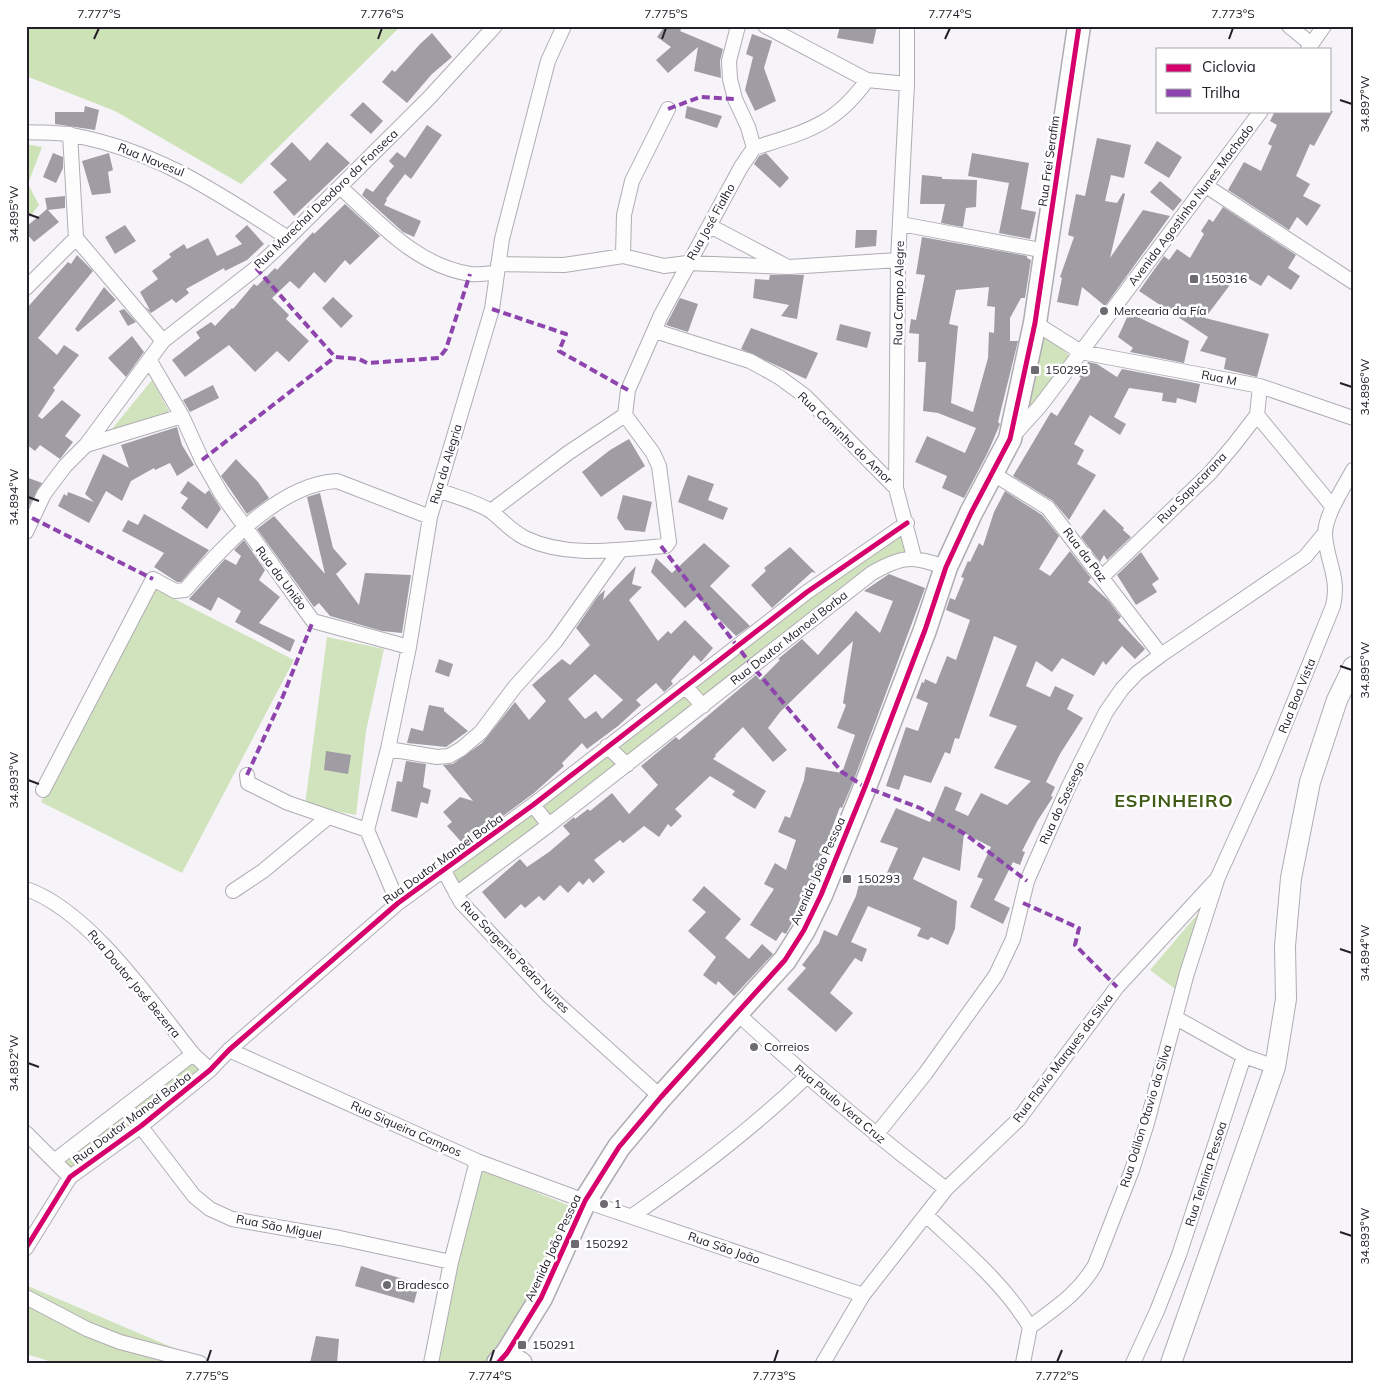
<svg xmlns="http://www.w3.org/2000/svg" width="1379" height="1389" font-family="Mulish,sans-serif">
<rect width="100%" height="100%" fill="#f6f4f9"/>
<path fill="#d1e3bd" d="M1037,327L1071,357L1019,427Z
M152,380L170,413L103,440Z
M907,527L911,558L886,568L461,901L441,882L808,595Z
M151,587L294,660L182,873L41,802Z
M327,637L384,649L366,731L356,815L305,805Z
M1218,890L1183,995L1150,970Z
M197,1054L211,1073L73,1185L52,1157Z
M483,1170L577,1209L497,1363H426Z
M28,1286L209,1363H55L26,1354V1292Z"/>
<path fill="#cee2b7" d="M26,26H401L241,184L115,111L26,76Z
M26,144L42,147L28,184L39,205L26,222Z"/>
<path fill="#9f9ca3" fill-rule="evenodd" d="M665,26H683L680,31L723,49L720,61L721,78L694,71L698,47L668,73L656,60L671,47L657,37Z
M840,26H877L873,44L837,38Z
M432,33L452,57L432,74L407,103L382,82L392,70L395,72L420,44Z
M752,34L772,41L764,68L776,101L755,111L745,90L753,57L746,54Z
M363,102L383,121L371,134L350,115Z
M85,106L99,110L95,130L55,124V112H84Z
M687,106L722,116L717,128L685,118Z
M1275,111H1333L1314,146L1310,144L1296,176L1310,184L1303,196L1321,205L1307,226L1297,217L1289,230L1228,190L1244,162L1261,171L1272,146L1268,144L1277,125L1270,121Z
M427,125L442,135L411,179L405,174L386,199L387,200L384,205L421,221L414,237L403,232L362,195L366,188L373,192L394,166L389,161L397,152L405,158Z
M1097,138L1131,145L1124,178L1111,175L1105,201L1117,203L1123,193L1125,194L1110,258L1143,210L1170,216L1105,306L1082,287L1078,306L1057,302L1062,278L1060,277L1074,237L1068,235L1076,194L1085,196Z
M1157,141L1182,157L1169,178L1144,163Z
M292,142L310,161L327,142L350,163L294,216L273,192L287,180L270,164Z
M53,153L63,157V168L56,183L43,177Z
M109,153L113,170L108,172L111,193L92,195L82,161Z
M766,153L789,178L780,188L754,164L759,156Z
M972,153L1029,163L1021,209L1036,212L1030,239L999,233L1009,183L968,176Z
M922,175L942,177V179L977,180L976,207L966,208L963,227L941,223L945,204H920Z
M1160,181L1182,200L1173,211L1150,192Z
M65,196V208L48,210L59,222L34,242L26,233V227L47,209L45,198Z
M345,204L380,236L350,265L345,260L325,283L314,272L299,289L290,281L272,298L289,315L286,319L309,341L289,362L277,351L255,372L229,345L185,377L172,360L200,338L196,332L211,322L215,326L232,308L233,309L254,284L257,286L275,268L277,270L313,232L314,234Z
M1223,207L1296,255L1288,268L1300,276L1291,290L1268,275L1261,286L1239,273L1205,318L1269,334L1257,377L1224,369L1226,358L1200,351L1208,337L1139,291L1164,256L1169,260L1177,249L1190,258L1204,234L1201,231L1209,219L1213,222Z
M125,225L136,241L115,254L105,237Z
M247,225L264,244L247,260L225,271L224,268L186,289L189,293L176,303L172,299L151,313L145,307L150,310L140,292L158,279L152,271L171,257L169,254L184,244L187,249L208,238L217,256L242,244L235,236Z
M856,230H877L876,246L855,248Z
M922,237L1027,256V258L1031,260L1025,298H1021L1010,318V341H1018L998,422L1000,424L988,452L964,498L942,488L947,476L915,462L927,436L965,453L976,428L938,413L923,411L926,362H918L919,334L909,333L911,319L916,320L925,275L916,274ZM989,287L987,306L995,307L994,333L989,332L988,358L973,412L951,403L958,326L949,324L956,290Z
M77,255L93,271L38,338L57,355L64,345L79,355L53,388L55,390L38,416L42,419L62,400L81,415L65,436L73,442L60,459L40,445L35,451L26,444V309L68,262L71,264Z
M770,275H804L797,319L781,316L789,305L753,298L755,279L769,280Z
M104,287L116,300L78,332L75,329Z
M333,297L353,316L341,328L322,308Z
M680,298L698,304L688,332L666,325Z
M124,309L136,322L128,326L119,311Z
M1129,313L1189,341L1184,363L1130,352L1133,348L1118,337Z
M840,324L871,332L867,348L836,340Z
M751,328L818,353L806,379L741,349Z
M132,336L144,352L126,377L108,358Z
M1088,362L1097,364L1117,377L1122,369L1200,384L1196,403L1177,398L1176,403L1162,401L1163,393L1129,388L1114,417L1126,424L1120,435L1090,415L1074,444L1084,450L1077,464L1096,475L1069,520L1053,501L1013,476L1051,412L1057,416L1081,378L1079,376Z
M213,385L219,398L190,412L183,400Z
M177,427L182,445L194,465L177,476L170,463L155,470L154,468L131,481L122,501L106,491L89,523L58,506L64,494L67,496L68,492L94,502L85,494L103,454L129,468L121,445Z
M629,439L645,466L601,497L582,472L610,450Z
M236,459L258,482L269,498L247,514L221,476Z
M688,475L714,484L708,500L728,508L723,520L678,502Z
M26,477L42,483L26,511Z
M188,481L205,494L209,490L221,509L207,529L181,508L188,498L180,493Z
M1005,491L1042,515L1059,536L1039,569L1050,576L1070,551L1091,578L1088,582L1108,600L1121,617L1118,620L1145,649L1135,659L1122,646L1106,665L1103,661L1094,676L1062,658L1052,672L1036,661L1026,686L1050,697L1055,686L1074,695L1067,709L1083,718L1060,754L1046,782L1055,787L1051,796L1053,797L1038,820L1022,851L1025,852L1020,865L1013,862L994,900L1010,908L1003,924L970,907L983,879L977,877L991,847L964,833L960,871L923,857L913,879L957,901L955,929L948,945L931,937L928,940L917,936L921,928L868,906L851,942L867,949L862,962L855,958L830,993L853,1013L836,1032L787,989L806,968L802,965L819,943L824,930L837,936L856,896L861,876L882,884L898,848L880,842L896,808L930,822L945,786L962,793L955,810L968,816L981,793L1007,805L1031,781L994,768L1017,726L989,716L1017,646L994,636L959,739L955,738L950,754L945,752L931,783L904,775L899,790L886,786L906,727L918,731L928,703L916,698L922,682L924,683L925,679L936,684L947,656L956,660L970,620L946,610L950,598L955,600L964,578L961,577L968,561L970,562L979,543L983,546L994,512Z
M320,493L333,548L347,564L336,574L359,605L365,573L411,575L402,633L382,631L330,616L319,603L314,607L257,529L274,516L325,574L307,497Z
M623,495L652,502L645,532L625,530L617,518Z
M1104,509L1124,528L1123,530L1131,537L1107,560L1104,555L1100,562L1081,537Z
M144,514L209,550L181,582H177L154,567L164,553L122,531L128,520L138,525Z
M244,540L265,570L259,580L280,597L259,623L295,640L290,652L235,622L241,611L218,597L211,611L189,599L225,559L236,565L241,556L234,550Z
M704,543L730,566L710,586L750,626L736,636L697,597L685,608L651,572L656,558L672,573Z
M790,547L816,573L812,572L772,608L751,585L766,571L764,568Z
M1141,552L1159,579L1152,584L1157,592L1136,605L1117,575Z
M636,566L632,584L642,587L629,600L658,641L668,631L671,634L685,620L713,648L701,662L694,655L671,681L673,684L664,692L656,683L636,700L641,705L618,726L587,749L582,743L562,763L564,766L534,793L464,845L447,826L452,822L443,812L460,797L473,801L443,765L453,764L482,743L515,702L529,720L546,701L532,685L562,659L570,665L590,645L576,628L598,596L605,590L603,600ZM595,674L623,700L602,719L596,711L585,719L568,699Z
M889,574L925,588L853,782L842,808L840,807L809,890L786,934L782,932L776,941L750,925L774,889L764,884L775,863L786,870L796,840L778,832L785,816L790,818L804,780L806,767L842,773L855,735L837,728L846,705L843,703L853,641L780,712L768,728L787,750L773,762L743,727L715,755L716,756L713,759L766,791L755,809L732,795L735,791L710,776L675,809L682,816L671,827L668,824L659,837L644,826L623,843L620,840L594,860L605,872L593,883L589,878L583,885L579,881L568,893L560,885L544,901L539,896L525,908L521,904L505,919L482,892L520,859L527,867L549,852L570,834L563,826L574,817L575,819L588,809L590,811L612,793L629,814L658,785L641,766L676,737L679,740L756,675L760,680L780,660L778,659L802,639L818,655L856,611L880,633L893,601L864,591Z
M439,659L453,664L449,677L435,672Z
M429,705L444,708V711L468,731L446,747L407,743L411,728L423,731Z
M326,751L351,755L348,774L324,770Z
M406,761L426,764L423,787L431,790L428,804L421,802L417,818L391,811L397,781L402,782Z
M704,886L741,919L725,938L749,959L762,944L773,954L734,996L718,981L716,985L703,975L716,957L688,931L706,912L692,900Z
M361,1266L419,1284L414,1303L355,1286Z
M316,1336L339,1339L337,1363H310Z"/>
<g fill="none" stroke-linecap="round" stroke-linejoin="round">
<g stroke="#afacb3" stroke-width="16">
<path id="street" d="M765,26L867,80L907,84
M907,26V84L898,260L896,488L914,557
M1289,26L1311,44
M1308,49L1324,26
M26,132C41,133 57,132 72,135C158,151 216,192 288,238
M754,148C804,132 835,126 867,80
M1206,186L1353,282
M340,187C379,222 415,265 470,274C478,275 488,273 497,273
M901,224L1046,251
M710,226L786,266
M76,238L163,341
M623,256L624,215L632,181L668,109
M498,264L564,265L623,256L664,266L687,263L789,267L898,260
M26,288L76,238L70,134
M1035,323L1081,352L1260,386L1353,418
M655,331L750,361L779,377L805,396L896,488
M150,361L182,416L202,460L222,495L313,621L409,647
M625,415L628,390L661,315L741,167L754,148L748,127L735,99L730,79L729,61L738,26
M1257,415L1333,507
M1013,436L1040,406L1072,364L1261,111
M86,445L182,416
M992,473L1048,508L1161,655
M438,490C453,496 480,503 492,512C503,521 511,531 525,538C570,559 619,549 666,546L669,542L659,466L653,453L625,415
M491,511L568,453L625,415
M26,532L44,494L65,466L86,445L163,341L256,268L288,238L428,99L495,26
M1102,577L1210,473L1233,446L1257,415L1260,386
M685,686L703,706
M607,746L627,765
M388,749L437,757L449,756L461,749L481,732L514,688L555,642L619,552
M247,775L248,783L288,803L367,830
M43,790L153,579L175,591L185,590C222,548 278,484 337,481L430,517
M533,805L549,825
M444,871L461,902L548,995L661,1097
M26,889C89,910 152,1003 193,1054L210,1070
M233,891L263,871L327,818
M456,894L549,825L872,573C905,554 912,557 946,567
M398,903L367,830L388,749L409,647L430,517L492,309L502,239L548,61L564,26
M738,1014C805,1076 874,1134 946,1189
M229,1050L477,1161L585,1201L863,1295
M1244,1056L1275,1067
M125,1106L194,1196L210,1209L232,1219L340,1238L451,1262
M26,1133L70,1177
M876,1135L925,1074L996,975L1013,939L1027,881L1068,788L1106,712L1122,689L1137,673L1161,655L1305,557L1325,533
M54,1161L193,1054
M926,1215C963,1250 1003,1282 1030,1327L1023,1363
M632,1216C694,1173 752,1129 806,1077
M26,1248L70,1177L141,1126L210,1070L229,1050L398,903L533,805L807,592L907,523
M26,1297L87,1329L120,1342L200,1363
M1030,1327C1055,1308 1079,1293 1095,1265L1132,1170L1147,1123L1187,973L1218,877L1266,771L1333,606C1340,577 1326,560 1325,534C1325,515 1344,487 1353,470
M431,1363L451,1262L477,1161
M823,1363L863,1295L946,1189L1018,1120L1117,987L1216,880
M1133,1363L1157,1311L1179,1255L1244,1056L1176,1018"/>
</g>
<g stroke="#afacb3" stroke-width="22">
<path id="secondary" d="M507,1353L522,1363
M1171,1363L1275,1067L1286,999L1285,946L1291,878L1310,782L1337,700L1353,667"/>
</g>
<g stroke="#afacb3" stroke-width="25">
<path id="primary" d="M498,1363L507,1353L541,1298L585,1201L619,1147L661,1097L785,960L804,930L821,895L865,787L925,630L946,567L971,513L1010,439L1035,323L1079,26"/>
</g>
<use href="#street" stroke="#fefdfe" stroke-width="14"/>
<use href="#secondary" stroke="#fefdfe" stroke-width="20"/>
<use href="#primary" stroke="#fefdfe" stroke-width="22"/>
<path stroke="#8e44ad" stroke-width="4" stroke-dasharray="8 4" stroke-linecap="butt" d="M668,109L700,97L735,99
M256,268L335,357L359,359L367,363L439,358L446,349L470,274
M492,309L566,334L559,351L628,390
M202,460L335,357
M32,518L153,579
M661,546L753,667L842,772L865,787L920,808L965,834L1027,881
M247,775L283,696L313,621
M1023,903L1079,928L1075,945L1117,987"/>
<g stroke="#fff" stroke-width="8">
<path id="cycleway" d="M26,1248L70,1177L141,1126L210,1070L229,1050L398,903L533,805L807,592L907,523
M498,1363L507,1353L541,1298L585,1201L619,1147L661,1097L785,960L804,930L821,895L865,787L925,630L946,567L971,513L1010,439L1035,323L1079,26"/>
</g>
<use href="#cycleway" stroke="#d6006c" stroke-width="5"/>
</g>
<path fill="none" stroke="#242029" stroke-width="2" d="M94,39L99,28M378,39L382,28M662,39L666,28M945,39L950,28M1229,39L1233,28M1340,100L1352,104M28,214L39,218M1340,383L1352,387M28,497L39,501M1340,666L1352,670M28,780L39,784M1340,949L1352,953M28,1063L39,1067M1340,1232L1352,1236M207,1362L211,1350M490,1362L494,1350M774,1362L778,1350M1057,1362L1062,1350"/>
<g fill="#6e6a72" stroke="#fff" stroke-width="2">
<rect x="1189" y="274" width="10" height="10" rx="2.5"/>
<circle cx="1104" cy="311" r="5"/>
<rect x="1030" y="365" width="10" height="10" rx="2.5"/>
<rect x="842" y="874" width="10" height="10" rx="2.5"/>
<circle cx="754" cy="1047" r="5"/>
<circle cx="604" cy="1204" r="5"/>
<rect x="570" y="1239" width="10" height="10" rx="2.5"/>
<circle cx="387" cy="1285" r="5"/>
<rect x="517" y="1340" width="10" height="10" rx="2.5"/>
</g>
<g text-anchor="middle" stroke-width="5" stroke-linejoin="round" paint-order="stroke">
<g font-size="12" fill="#242029" stroke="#fff">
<text transform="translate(151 160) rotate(22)" y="4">Rua Navesul</text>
<text transform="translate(1049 161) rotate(-82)" y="4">Rua Frei Serafim</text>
<text transform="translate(326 199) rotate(-44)" y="4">Rua Marechal Deodoro da Fonseca</text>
<text transform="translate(1191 205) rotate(-53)" y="4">Avenida Agostinho Nunes Machado</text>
<text transform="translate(711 222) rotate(-61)" y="4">Rua José Fialho</text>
<text transform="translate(899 293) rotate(-89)" y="4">Rua Campo Alegre</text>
<text transform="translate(1219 378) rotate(11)" y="4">Rua M</text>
<text transform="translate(845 438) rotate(44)" y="4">Rua Caminho do Amor</text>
<text transform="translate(446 464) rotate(-73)" y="4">Rua da Alegria</text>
<text transform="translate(1192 488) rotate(-46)" y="4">Rua Sapucarana</text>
<text transform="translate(1085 555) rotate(53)" y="4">Rua da Paz</text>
<text transform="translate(281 578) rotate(53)" y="4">Rua da União</text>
<text transform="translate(789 638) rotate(-38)" y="4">Rua Doutor Manoel Borba</text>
<text transform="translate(1297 696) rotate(-68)" y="4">Rua Boa Vista</text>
<text transform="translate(1062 803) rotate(-65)" y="4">Rua do Sossego</text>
<text transform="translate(443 859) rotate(-36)" y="4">Rua Doutor Manoel Borba</text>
<text transform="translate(818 871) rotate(-66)" y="4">Avenida João Pessoa</text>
<text transform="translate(515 957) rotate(46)" y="4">Rua Sargento Pedro Nunes</text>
<text transform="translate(134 984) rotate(50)" y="4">Rua Doutor José Bezerra</text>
<text transform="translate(1063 1058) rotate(-53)" y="4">Rua Flavio Marques da Silva</text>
<text transform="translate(840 1104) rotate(40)" y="4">Rua Paulo Vera Cruz</text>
<text transform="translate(1146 1116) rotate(-73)" y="4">Rua Odilon Otavio da Silva</text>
<text transform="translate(132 1118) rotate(-37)" y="4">Rua Doutor Manoel Borba</text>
<text transform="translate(406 1129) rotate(24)" y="4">Rua Siqueira Campos</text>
<text transform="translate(1206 1174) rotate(-72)" y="4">Rua Telmira Pessoa</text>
<text transform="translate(279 1227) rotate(11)" y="4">Rua São Miguel</text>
<text transform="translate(553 1248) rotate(-65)" y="4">Avenida João Pessoa</text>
<text transform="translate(724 1248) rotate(19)" y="4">Rua São João</text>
</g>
<g font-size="12" fill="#242029" stroke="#fff" text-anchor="start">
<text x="1204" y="283">150316</text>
<text x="1114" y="315">Mercearia da Fía</text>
<text x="1045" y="374">150295</text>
<text x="857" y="883">150293</text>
<text x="764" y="1051">Correios</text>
<text x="614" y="1208">1</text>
<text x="585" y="1248">150292</text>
<text x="397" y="1289">Bradesco</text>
<text x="532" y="1349">150291</text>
</g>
<g font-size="18" font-weight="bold" letter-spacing="1" fill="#405b16" stroke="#fff">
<text x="1174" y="807">ESPINHEIRO</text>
</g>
</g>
<rect width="1379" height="1389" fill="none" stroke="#ffffff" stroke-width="55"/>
<rect x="1156" y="48" width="175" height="65" fill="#ffffff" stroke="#a7a6a9"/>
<rect x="1166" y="64" width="25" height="8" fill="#d6006c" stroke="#a7a6a9"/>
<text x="1202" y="72" font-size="15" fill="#242029">Ciclovia</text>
<rect x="1166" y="89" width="25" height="8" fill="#8e44ad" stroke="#a7a6a9"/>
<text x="1202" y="98" font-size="15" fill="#242029">Trilha</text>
<rect x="28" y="28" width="1324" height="1334" fill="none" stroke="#242029" stroke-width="2"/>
<g font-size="12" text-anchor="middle" fill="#242029">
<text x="99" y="18">7.777°S</text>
<text x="382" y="18">7.776°S</text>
<text x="666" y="18">7.775°S</text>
<text x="950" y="18">7.774°S</text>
<text x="1233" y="18">7.773°S</text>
<text transform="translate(1365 104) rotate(-90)" y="4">34.897°W</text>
<text transform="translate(14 214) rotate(-90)" y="4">34.895°W</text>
<text transform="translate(1365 387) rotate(-90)" y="4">34.896°W</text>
<text transform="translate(14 497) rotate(-90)" y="4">34.894°W</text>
<text transform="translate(1365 670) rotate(-90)" y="4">34.895°W</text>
<text transform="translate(14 780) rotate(-90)" y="4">34.893°W</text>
<text transform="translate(1365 953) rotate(-90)" y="4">34.894°W</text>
<text transform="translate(14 1063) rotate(-90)" y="4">34.892°W</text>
<text transform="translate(1365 1236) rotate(-90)" y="4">34.893°W</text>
<text x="207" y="1380">7.775°S</text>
<text x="490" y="1380">7.774°S</text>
<text x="774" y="1380">7.773°S</text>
<text x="1057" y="1380">7.772°S</text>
</g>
</svg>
